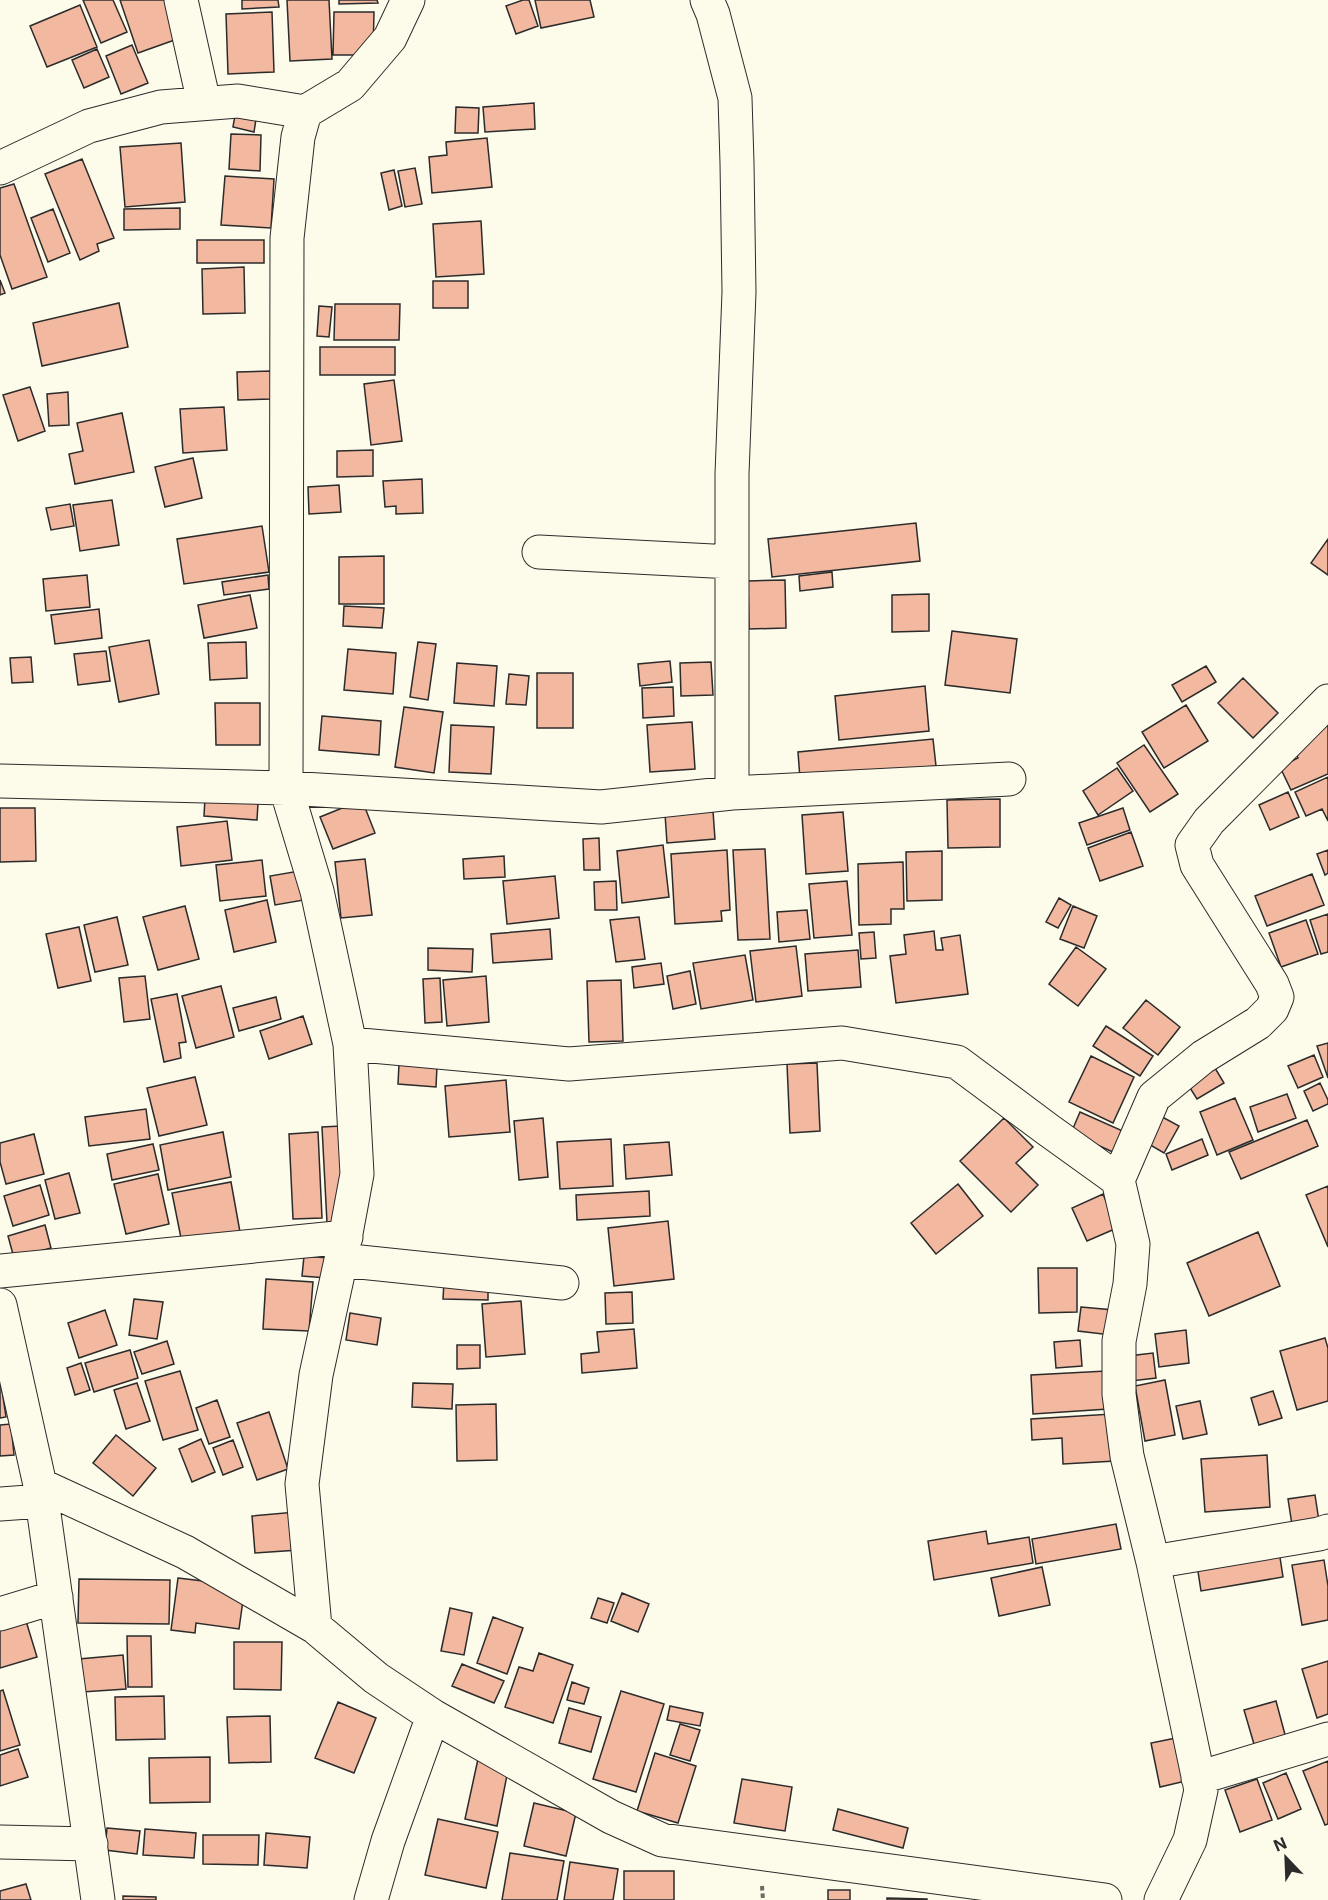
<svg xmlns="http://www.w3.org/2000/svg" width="1328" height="1900" font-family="Inter,sans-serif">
<rect width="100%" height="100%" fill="#fdfbea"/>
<path fill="#f2b8a0" stroke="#2b2b2b" stroke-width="1.5" d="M83,0H113L127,32L101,43Z
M120,0H170L183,37L138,53Z
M242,0H278L279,7L242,9Z
M287,0H329L332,59L290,61Z
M339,0H377L378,3L339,4Z
M523,0H529L538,26L516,34L506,6Z
M535,0H590L594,17L541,28Z
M80,5L97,47L47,67L30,26Z
M272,12L274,72L228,74L226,14Z
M334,12H374L373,55H333Z
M132,45L148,83L121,94L106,56Z
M97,49L109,77L84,88L72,60Z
M534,103L535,129L485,132L483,107Z
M456,107L479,108L478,133H455Z
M235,115L256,119L254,132L233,127Z
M231,134L261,135L260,171L229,169Z
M487,138L492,187L432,193L429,157L447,155L446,142Z
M181,143L185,202L125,207L120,147Z
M82,159L114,238L97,244L99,251L80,260L45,174Z
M415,168L422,204L405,207L398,171Z
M394,170L402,206L389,210L381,173Z
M225,176L274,179L271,228L221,225Z
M14,184L47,277L12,289L0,255V188Z
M180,208V229L124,230V209Z
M53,209L70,253L48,262L31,218Z
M481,221L484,274L436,277L433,224Z
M197,240H264V263H197Z
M244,267L245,313L203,314L202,269Z
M0,280L5,293L0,295Z
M433,281H468V308H433Z
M119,303L128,347L42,366L33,323Z
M335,304H400L399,340H334Z
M319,306L332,307L329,337L317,336Z
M320,347H395V375H320Z
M271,371L272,399L238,400L237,372Z
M394,380L402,441L371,445L364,384Z
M30,387L45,431L18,441L3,395Z
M68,392L69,425L49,426L47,394Z
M224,407L227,450L183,453L180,409Z
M122,413L134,472L75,484L69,454L83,451L77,423Z
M373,450V476L337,477V451Z
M193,458L202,498L165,507L155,467Z
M422,479L423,513L396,514V506L385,507L383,481Z
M339,485L341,512L309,514L308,487Z
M112,500L119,545L80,551L73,505Z
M70,504L74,526L51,530L46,508Z
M916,523L920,561L772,577L768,539Z
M262,526L269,572L184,584L177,539Z
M1328,539V575L1311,563Z
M384,556V604H339V557Z
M832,572L833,587L800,591L799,576Z
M87,575L90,607L46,611L43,579Z
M268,575L269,589L224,595L222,582Z
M785,580L786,628L749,629L748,581Z
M929,594V631L892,632V595Z
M250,595L257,628L204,638L198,605Z
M344,606L384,608L382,628L343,626Z
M99,609L102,638L55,644L51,615Z
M952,631L1017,639L1010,693L945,685Z
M149,640L159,694L119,702L109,647Z
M246,642L247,678L210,680L208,643Z
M418,642L436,644L428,700L410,697Z
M348,649L396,653L393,694L344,690Z
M106,651L110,681L78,685L74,654Z
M31,657L33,682L12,683L10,658Z
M670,661L672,682L640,686L638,664Z
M711,662L713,695L681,696L680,663Z
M457,663L497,666L494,706L454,703Z
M1206,666L1216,682L1182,702L1172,685Z
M537,673H573V728H537Z
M509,674L529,676L526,705L506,704Z
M1243,678L1278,713L1253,738L1218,703Z
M925,686L929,731L839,740L835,696Z
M673,687L674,716L643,718L642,688Z
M215,703H260V745H216Z
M1186,705L1208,741L1164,768L1142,732Z
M404,707L443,712L434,773L395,767Z
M322,716L381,721L379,755L319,750Z
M692,722L695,769L650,772L647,725Z
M451,725L494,727L491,774L449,772Z
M1328,725V774L1291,790L1280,767L1298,758L1291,743Z
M933,739L936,766L800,779L798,752Z
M1144,745L1178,794L1150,812L1117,763Z
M1117,768L1133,791L1098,815L1083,791Z
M1328,777V821L1322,809L1306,816L1295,792Z
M1288,792L1299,817L1270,830L1259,805Z
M205,798L258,803L257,820L204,816Z
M1000,799V847L948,848L947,800Z
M362,800L375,833L333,849L320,817Z
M0,808H35L36,861L0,862Z
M1123,808L1130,830L1087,845L1079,823Z
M713,811L715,839L667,843L665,814Z
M843,812L848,871L806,874L802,815Z
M227,821L232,860L181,866L177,827Z
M1131,832L1143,866L1100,881L1088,848Z
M599,838L600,870H584L583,839Z
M663,845L669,897L622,903L617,851Z
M765,849L770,939L738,940L733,850Z
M727,850L730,910L721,911L722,921L675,924L671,854Z
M1328,850V873L1325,875L1317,854Z
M942,851V900L907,901L906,852Z
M504,856L505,877L464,879L463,859Z
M365,859L372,915L341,918L335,862Z
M262,860L266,896L220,901L216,865Z
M903,862L904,909H891V924L859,925L858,864Z
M299,871L304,900L275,905L270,876Z
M1312,874L1324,905L1267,926L1255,896Z
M555,876L559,918L507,924L503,881Z
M616,881L617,910H595L594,882Z
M847,881L852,935L814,938L809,884Z
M1059,898L1071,905L1058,928L1046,922Z
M267,900L276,942L234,952L225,910Z
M185,906L199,959L158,970L143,917Z
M1073,906L1097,916L1084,948L1060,939Z
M807,910L810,939L779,942L777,912Z
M1328,914V952L1321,954L1310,920Z
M117,917L128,965L95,972L84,925Z
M639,917L645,959L616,962L610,920Z
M1306,920L1318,954L1281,967L1269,933Z
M79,927L91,981L58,988L46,934Z
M550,929L552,959L493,963L491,934Z
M934,931L936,950H943L941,938L960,935L968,994L896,1003L890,956L906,954L904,935Z
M874,932L876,958L861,959L859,933Z
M796,946L802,996L756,1002L750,951Z
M1076,947L1106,969L1078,1006L1049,984Z
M428,948L473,949L472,972L428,970Z
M858,950L861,987L808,991L805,954Z
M745,955L753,1000L701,1009L693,963Z
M661,963L664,984L634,988L632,967Z
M690,971L696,1004L673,1009L667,976Z
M145,976L150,1019L124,1022L119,978Z
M486,976L489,1022L447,1026L443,980Z
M440,978L442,1022L425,1023L423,979Z
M621,980L623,1041L589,1042L587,981Z
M221,986L234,1037L196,1048L182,996Z
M177,994L186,1042L179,1043L181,1058L164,1062L151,999Z
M276,997L281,1019L239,1031L233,1008Z
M1146,1000L1180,1027L1158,1055L1123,1028Z
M303,1016L312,1044L269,1059L260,1031Z
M1106,1026L1153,1056L1140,1076L1093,1046Z
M1328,1043V1078L1317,1046Z
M1314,1055L1323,1077L1298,1088L1288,1066Z
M1091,1056L1134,1077L1113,1123L1069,1102Z
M817,1063L820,1131L790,1133L787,1064Z
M1212,1063L1224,1083L1197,1099L1185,1080Z
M399,1064L437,1066L436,1087L398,1084Z
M195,1077L207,1125L159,1136L147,1088Z
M506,1080L510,1132L449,1137L445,1086Z
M1320,1083L1328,1100V1104L1313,1111L1304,1091Z
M1287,1094L1296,1118L1258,1132L1250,1107Z
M1235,1098L1253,1140L1217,1155L1200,1112Z
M146,1109L150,1139L89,1146L85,1117Z
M1080,1112L1125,1132L1115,1153L1071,1133Z
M1155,1113L1179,1126L1164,1153L1140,1139Z
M543,1118L548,1177L519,1180L514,1121Z
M1004,1118L1033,1147L1016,1163L1038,1185L1011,1212L960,1161Z
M1307,1120L1318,1146L1241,1179L1229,1152Z
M341,1126L346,1222L327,1223L322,1127Z
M223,1132L231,1177L168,1190L160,1145Z
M318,1132L322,1218L293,1219L289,1134Z
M34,1134L44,1174L6,1184L0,1162V1143Z
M611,1139L613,1186L560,1189L557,1142Z
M1202,1139L1208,1155L1172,1170L1166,1154Z
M669,1142L672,1175L626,1179L624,1145Z
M153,1144L159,1170L112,1180L107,1154Z
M69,1173L80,1213L55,1219L45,1180Z
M158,1174L169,1224L126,1234L114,1184Z
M231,1182L240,1232L182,1243L172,1193Z
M958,1184L983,1216L936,1254L911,1223Z
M40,1185L49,1215L13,1226L4,1196Z
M1328,1186V1247L1306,1195Z
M649,1191L650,1216L577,1220L576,1195Z
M1103,1194L1117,1228L1087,1241L1072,1208Z
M668,1221L674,1279L614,1286L608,1228Z
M45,1225L51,1248L14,1258L8,1236Z
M1258,1232L1280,1286L1209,1316L1187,1263Z
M304,1256L329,1258L327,1278L302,1276Z
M1038,1268H1077V1312L1039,1313Z
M266,1279L313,1282L309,1331L263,1329Z
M444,1282H488V1300L443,1299Z
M632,1292L633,1323L606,1324L605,1293Z
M134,1299L163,1302L157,1339L129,1335Z
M521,1301L525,1354L486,1357L482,1304Z
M1081,1307L1114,1310L1111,1335L1078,1331Z
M105,1310L117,1345L79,1358L68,1323Z
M350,1313L381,1318L377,1345L346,1340Z
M634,1329L637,1368L582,1373L581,1354L599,1352L597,1332Z
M1186,1330L1189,1363L1159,1367L1155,1334Z
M1325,1338L1328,1348V1401L1297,1410L1280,1351Z
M1080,1340L1082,1366L1056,1368L1054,1342Z
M167,1341L174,1364L142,1374L134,1352Z
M457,1345H480V1368L457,1369Z
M130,1350L138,1378L94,1392L85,1363Z
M1153,1353L1156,1378L1131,1381L1128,1356Z
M81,1363L90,1390L75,1395L67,1368Z
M180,1371L198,1430L163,1440L145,1381Z
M1106,1371L1108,1409L1033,1414L1031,1375Z
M0,1376L6,1417L0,1418Z
M1165,1380L1175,1435L1145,1441L1135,1386Z
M137,1383L150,1421L126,1429L114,1390Z
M413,1383L453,1384L452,1409L412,1407Z
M1273,1391L1282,1418L1259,1425L1251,1398Z
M217,1400L230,1437L209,1444L196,1408Z
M1200,1401L1207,1434L1183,1439L1176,1406Z
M496,1404L497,1460L457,1461L456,1405Z
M269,1412L288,1469L257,1480L237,1423Z
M1112,1414L1115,1461L1063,1464L1062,1438L1032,1440L1031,1419Z
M11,1424L14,1455L0,1456V1425Z
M116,1435L156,1468L133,1496L93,1463Z
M201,1439L215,1472L192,1482L179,1449Z
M233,1440L243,1467L223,1475L213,1448Z
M1267,1455L1270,1507L1205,1512L1201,1459Z
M1315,1495L1319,1521L1292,1525L1288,1499Z
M296,1512L299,1550L255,1553L252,1516Z
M1116,1524L1121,1549L1036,1564L1032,1539Z
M986,1531L988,1544L1029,1537L1033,1563L934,1580L928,1541Z
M1279,1551L1283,1577L1201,1591L1197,1565Z
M1324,1560L1328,1586V1620L1302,1625L1292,1565Z
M1042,1567L1050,1605L999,1616L991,1578Z
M178,1578L245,1586L239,1629L196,1623L195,1633L171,1630Z
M79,1579L170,1580L169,1624L78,1623Z
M622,1593L649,1604L638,1632L611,1621Z
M598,1598L614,1603L607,1623L591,1618Z
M450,1608L472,1613L464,1655L441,1651Z
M493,1617L523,1628L507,1674L477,1663Z
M26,1621L37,1657L0,1668V1629Z
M127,1636H151L152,1687H128Z
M234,1642H282L281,1690L234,1689Z
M539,1653L573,1665L553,1723L505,1707L519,1667L533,1671Z
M123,1655L126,1689L82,1692L79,1659Z
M1328,1661V1714L1317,1718L1302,1669Z
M462,1664L504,1681L494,1703L452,1686Z
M572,1682L589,1688L584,1704L567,1700Z
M3,1690L20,1745L0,1751V1691Z
M621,1691L664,1704L636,1792L593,1779Z
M164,1696L165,1739L116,1740L115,1697Z
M1276,1701L1287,1742L1256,1751L1244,1710Z
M338,1702L376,1718L354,1773L315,1758Z
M670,1706L703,1713L700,1726L667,1720Z
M569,1708L601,1717L591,1752L559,1743Z
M270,1716L271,1762L229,1763L227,1717Z
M680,1724L700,1730L690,1761L670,1755Z
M1181,1737L1190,1780L1160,1787L1151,1743Z
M18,1749L28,1777L0,1786V1755Z
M655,1753L696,1766L678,1823L637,1811Z
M210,1757V1802L150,1803L149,1758Z
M478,1759L509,1765L497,1826L465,1819Z
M1328,1761V1824L1325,1825L1303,1771Z
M1286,1773L1301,1809L1278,1819L1263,1783Z
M742,1779L792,1787L785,1831L734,1823Z
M1257,1779L1272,1820L1240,1832L1225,1790Z
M534,1803L576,1813L566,1856L524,1846Z
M838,1809L908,1828L903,1848L833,1830Z
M438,1819L498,1832L486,1888L425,1875Z
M107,1828L140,1831L137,1854L105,1850Z
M145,1829L196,1833L194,1858L143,1855Z
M266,1833L310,1837L307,1868L264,1865Z
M203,1835H259L258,1865L203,1864Z
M510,1853L564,1861L557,1900H502Z
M570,1862L618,1869L613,1900H564Z
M624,1871H674V1900H624Z
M26,1884L31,1900H0V1891Z
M828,1890H850V1900H828Z
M123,1896L156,1897V1900H123Z
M887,1898L927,1899V1900H887Z"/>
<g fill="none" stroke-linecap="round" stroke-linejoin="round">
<g stroke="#2b2b2b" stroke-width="35">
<path id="minor" d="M181,0L204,103
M707,0L713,14L735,98L737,163L739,292L732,474V793
M0,168L89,126L161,107L238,101L305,112
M539,552L732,562
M0,781L286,788L601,807L732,793L1009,779
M350,1044L569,1064L842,1043L957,1062L1047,1129L1118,1180
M341,1260L562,1283
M0,1271L346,1237
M0,1305L40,1485L98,1900
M40,1485L185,1552L315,1627L376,1678L433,1716L611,1817L662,1840L1105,1900
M0,1504L42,1501
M1153,1562L1319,1534L1328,1531
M0,1614L56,1597
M315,1627L302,1484L316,1375L341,1260L357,1174L350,1044L317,891L286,788L287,238L298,137L305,112L350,85L390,38L408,0
M1198,1778L1328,1739
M0,1842L91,1844
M371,1900L388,1841L433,1716
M1161,1900L1190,1840L1201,1790L1153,1562L1127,1456L1119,1394V1341L1130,1284L1133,1244L1118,1180L1154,1097L1203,1057L1258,1023L1272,1009L1277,997L1272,984L1197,865L1192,845L1209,821L1328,701"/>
</g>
<path stroke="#6a6964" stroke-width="4" stroke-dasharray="4.5 3" stroke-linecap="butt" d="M762,1886L763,1900"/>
<use href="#minor" stroke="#fdfbea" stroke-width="33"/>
</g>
<g transform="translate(1286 1858) rotate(337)" stroke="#fdfbea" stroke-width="4.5" paint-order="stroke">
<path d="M0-4.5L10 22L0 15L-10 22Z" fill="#2b2b2b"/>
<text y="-9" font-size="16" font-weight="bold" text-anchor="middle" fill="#2b2b2b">N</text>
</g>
</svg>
